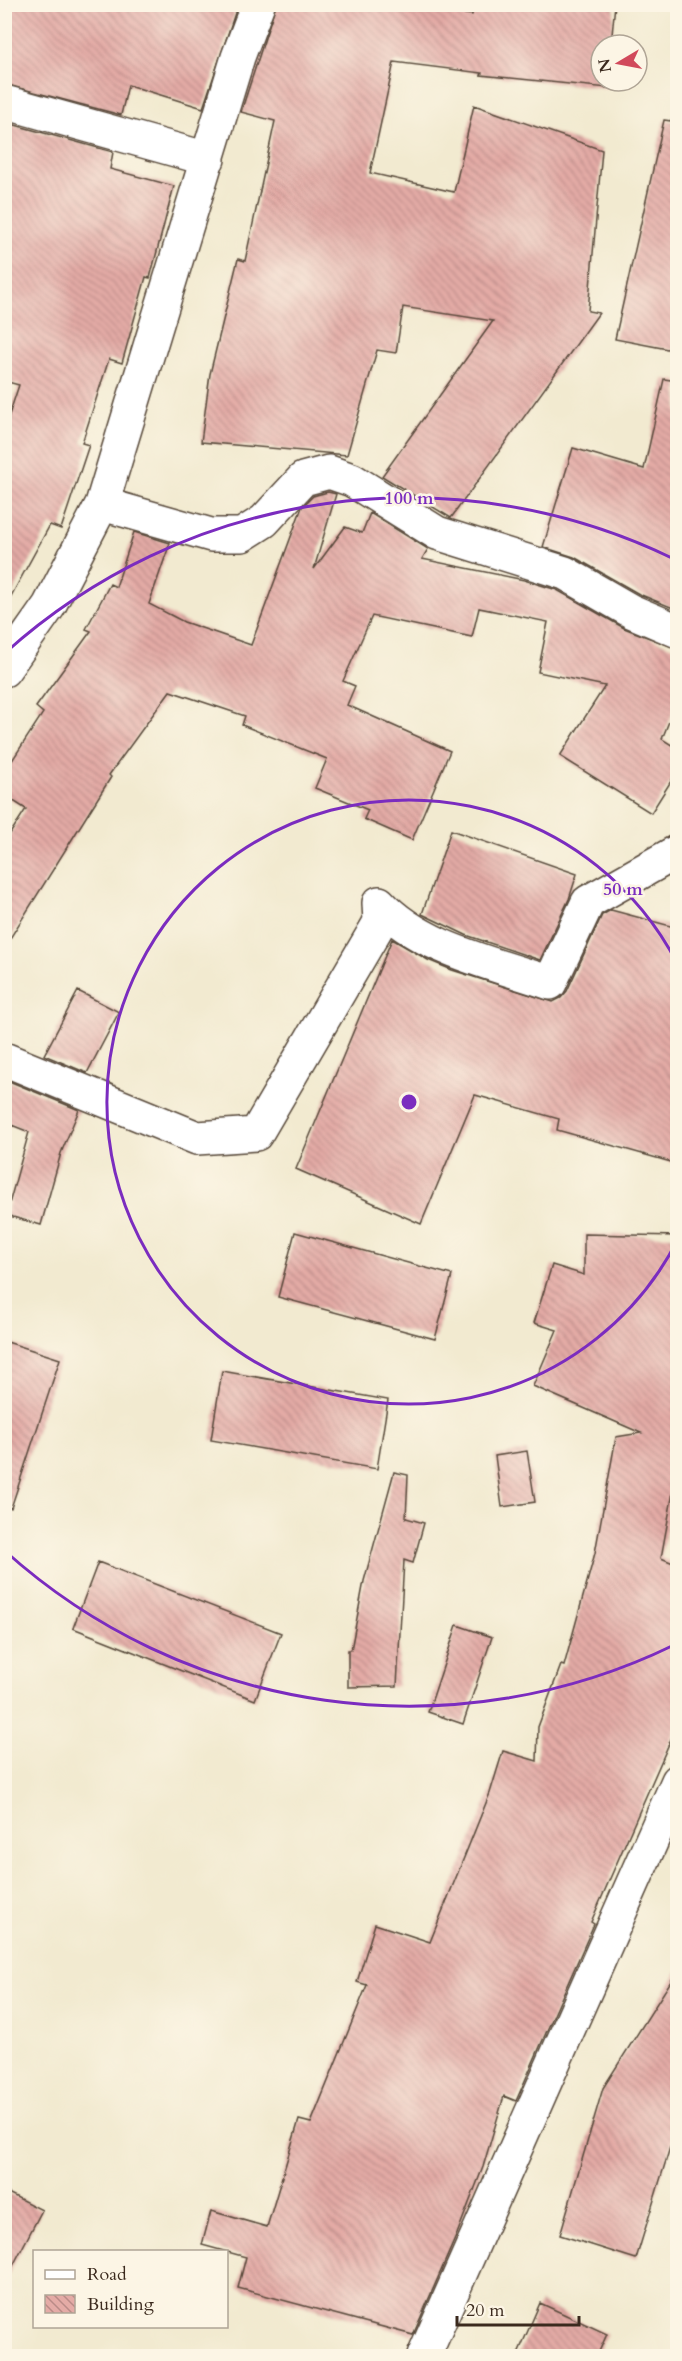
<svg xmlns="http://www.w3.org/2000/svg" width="682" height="2361" font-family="Cardo,serif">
<defs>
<pattern id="building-back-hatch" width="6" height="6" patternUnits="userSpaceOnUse" patternTransform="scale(1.5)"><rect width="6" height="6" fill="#e4aba6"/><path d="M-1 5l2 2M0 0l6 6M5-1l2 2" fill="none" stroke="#ba8b87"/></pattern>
</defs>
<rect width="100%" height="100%" fill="#fcf5e5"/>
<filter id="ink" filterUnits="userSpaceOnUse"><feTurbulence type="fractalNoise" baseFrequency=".0167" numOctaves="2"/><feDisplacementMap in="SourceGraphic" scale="12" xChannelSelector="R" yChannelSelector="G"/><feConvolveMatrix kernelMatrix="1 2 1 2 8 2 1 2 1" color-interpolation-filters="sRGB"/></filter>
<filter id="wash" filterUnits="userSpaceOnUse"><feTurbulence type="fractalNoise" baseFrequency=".008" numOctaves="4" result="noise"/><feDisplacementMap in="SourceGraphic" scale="24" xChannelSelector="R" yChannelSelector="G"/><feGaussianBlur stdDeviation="1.35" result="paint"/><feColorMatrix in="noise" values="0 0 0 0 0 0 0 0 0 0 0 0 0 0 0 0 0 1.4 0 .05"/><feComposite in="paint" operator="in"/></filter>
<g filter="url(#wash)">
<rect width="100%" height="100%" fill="#f2ead0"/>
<g id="blocks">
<path fill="url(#building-back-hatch)" d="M4,4H238L203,108L128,85L121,115L4,84Z
M276,4H395L472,15L474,4H615L611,45H601V81H608V88L481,75L482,73L394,62L370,173L454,192L474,105L602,150L588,311L599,313L451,518L382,476L493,321L403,307L396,353L377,350L347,455L201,442L210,374L238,259L245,261L275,121L241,112Z
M664,120L678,122V351L615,339Z
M4,122L113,152L110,169L174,186L150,278L146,277L122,363L109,359L82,443L89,445L61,529L50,525L4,609V430L19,385L4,381Z
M664,379L678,381V610L639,594L574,557L543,547L573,448L644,469Z
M328,492L336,494L314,569L345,527L362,533L370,513L428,549L422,559L524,580L557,590L624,628L678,649V699L662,739L678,749V770L651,813L560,756L605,686L538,672L548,622L479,608L472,637L372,616L343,681L355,686L347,705L450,751L412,840L364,819L368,810L315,788L327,759L242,725L245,716L170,691L109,775L111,777L4,948V843L26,809L4,795V773L43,713L36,707L91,631L86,629L110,584L116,587L134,532L170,543L149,604L184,622L251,645L302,507L313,496Z
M451,830L577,874L569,899L540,960L466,935L422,914Z
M611,910L678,928V1164L557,1130L559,1119L475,1095L421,1224L296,1169L392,939L428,960L452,970L553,1002L561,998L567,991L602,915Z
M78,991L119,1012L87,1073L44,1055Z
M4,1079L79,1110L61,1153L41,1225L6,1215L29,1132L4,1122Z
M295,1232L452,1275L435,1339L278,1297Z
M584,1234L678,1236V1465L661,1558L678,1565V1723L591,1922L594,1924L516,2101L504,2096L483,2167L457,2234L413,2335L238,2288L246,2257L202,2245L211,2211L267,2227L299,2120L311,2123L367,1985L357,1982L375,1924L430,1942L490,1793L503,1751L537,1761L538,1727L561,1665L564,1666L595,1553L616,1437L641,1433L533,1386L557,1330L534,1323L552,1265L584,1275Z
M4,1341L60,1359L11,1508L4,1507Z
M222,1371L388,1400L377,1469L211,1440Z
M527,1451L535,1502L502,1507L495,1456Z
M394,1472L408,1475L406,1518L424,1523L413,1563L404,1560L397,1686L348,1687V1650H351L364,1581Z
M98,1562L281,1633L255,1700L73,1628Z
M457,1625L492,1637L463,1724L428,1712Z
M678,1970V2121L636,2259L560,2235L603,2088Z
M4,2191L42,2210L4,2283Z
M540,2303L607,2334L597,2356H517Z"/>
</g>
</g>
<g filter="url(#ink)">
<use href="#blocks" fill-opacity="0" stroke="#564739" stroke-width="1.5"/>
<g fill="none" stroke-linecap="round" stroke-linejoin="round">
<g stroke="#564739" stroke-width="36">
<path id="street" d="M4,102L208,159
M102,504L211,535H242L264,521L303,479L329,472L352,480L437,533L565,573L631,611L678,631
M4,670L49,606L102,504L238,57L258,4
M379,903C421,949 493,963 550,983L588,902L678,851
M4,1059L197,1138L256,1134L380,922L379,903
M424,2356L678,1781"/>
</g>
<use href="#street" stroke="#fff" stroke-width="33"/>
</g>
</g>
<g fill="none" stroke="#7b2cbf" stroke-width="3">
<path d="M677 1241A302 302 0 1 1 677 963"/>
<path d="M674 1645A604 604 0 0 1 5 1551M5 653A604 604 0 0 1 674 559"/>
</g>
<circle cx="409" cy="1102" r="9" fill="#7b2cbf" stroke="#fcf5e5" stroke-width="3"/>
<g font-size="18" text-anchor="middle" font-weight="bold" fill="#7b2cbf" stroke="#fcf5e5" stroke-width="5" stroke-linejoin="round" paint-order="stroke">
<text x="409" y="504">100 m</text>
<text x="623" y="895">50 m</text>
</g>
<rect width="682" height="2361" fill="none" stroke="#fcf5e5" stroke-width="24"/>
<rect x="33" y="2250" width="195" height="78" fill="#fcf5e5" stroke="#afa495" stroke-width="1.5"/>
<rect x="45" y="2270" width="30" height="9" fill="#ffffff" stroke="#afa495" stroke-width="1.5"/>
<text x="87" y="2280" font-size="18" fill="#3b2a1e">Road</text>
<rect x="45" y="2295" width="30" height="18" fill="url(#building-back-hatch)" stroke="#afa495" stroke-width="1.5"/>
<text x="87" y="2310" font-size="18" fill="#3b2a1e">Building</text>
<g transform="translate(619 63) rotate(260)"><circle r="28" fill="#fcf5e5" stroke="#afa495" stroke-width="1.5"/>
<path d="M0-4.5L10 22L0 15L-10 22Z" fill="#d1495b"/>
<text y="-9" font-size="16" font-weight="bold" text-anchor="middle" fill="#3b2a1e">N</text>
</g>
<path d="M457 2316v9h122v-9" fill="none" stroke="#3b2a1e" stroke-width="3"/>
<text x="466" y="2316" font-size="18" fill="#3b2a1e" stroke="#fcf5e5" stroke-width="4.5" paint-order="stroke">20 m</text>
</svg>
